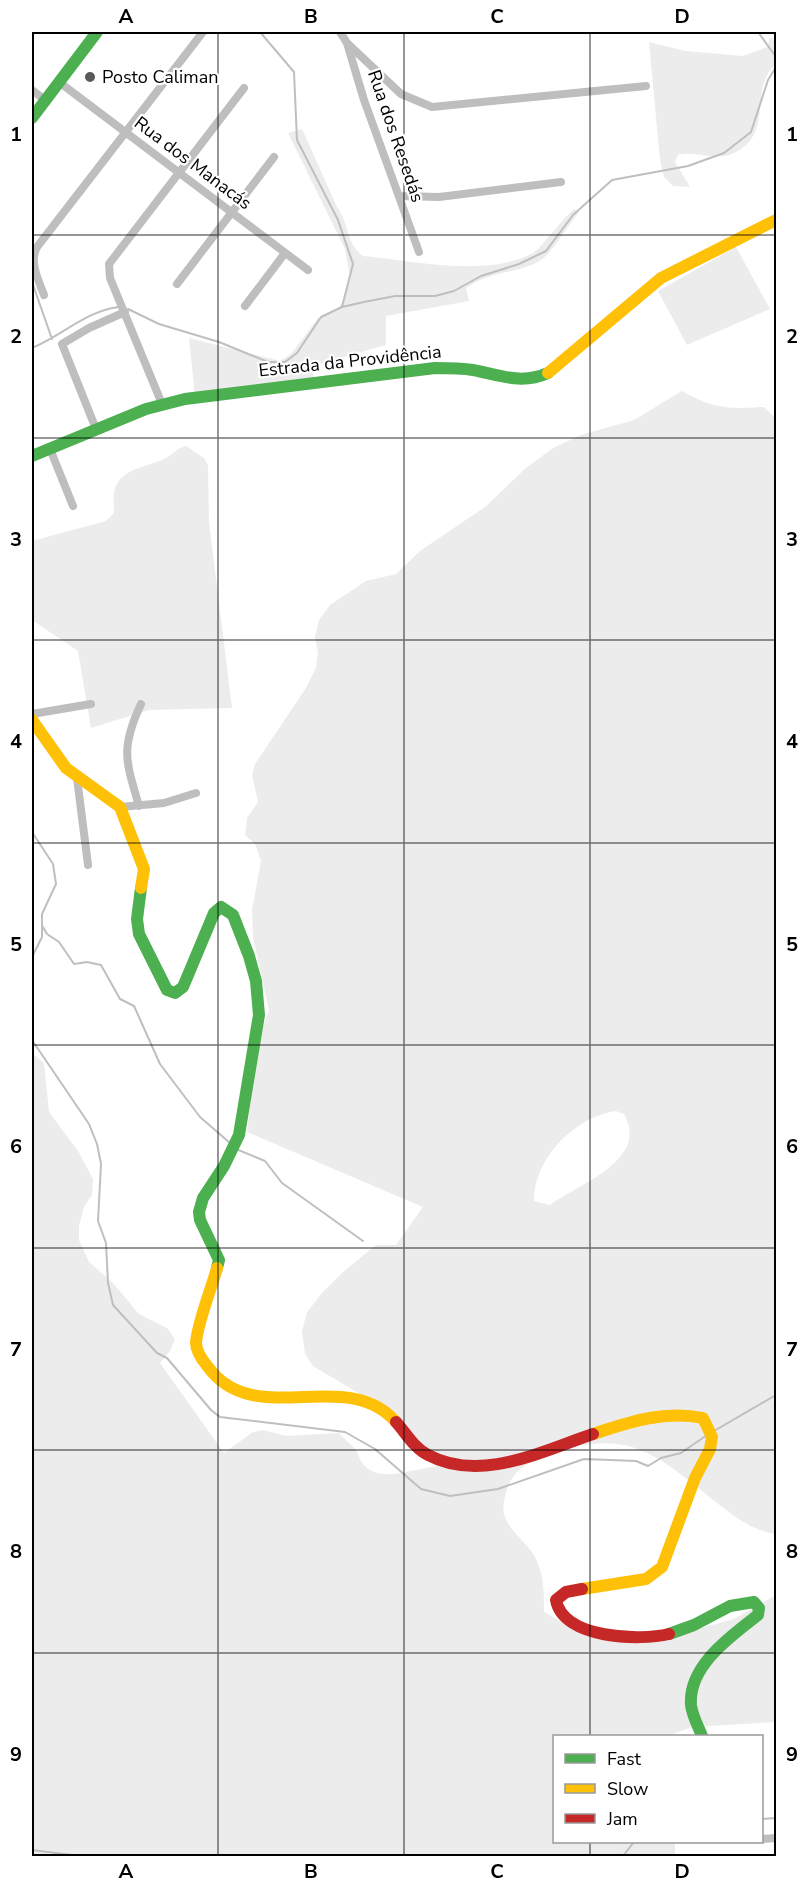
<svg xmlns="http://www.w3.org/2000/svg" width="808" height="1888" font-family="'Nunito Sans',sans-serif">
<rect width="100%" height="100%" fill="#fff"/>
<path fill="#ececec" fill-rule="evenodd" d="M770,38L776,41V64C747,89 776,133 734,153C714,162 694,150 678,155L675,162L690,187L673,186L664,177L660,160L649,42L686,51L743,56L767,47Z
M302,129L337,207C349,223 346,244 363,256C415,261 486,278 533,253C540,249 564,217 574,209L579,212C570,223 551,254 541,260C519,274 492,270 466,288L469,301L386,316V345L313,366L314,383L195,397L189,338L280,361L291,354L318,318L335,311L344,301L350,276L345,249L288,133Z
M736,247L770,309L687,345L658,291Z
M682,391C713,409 730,409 764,407L776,419V1534C753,1531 735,1517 717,1503C658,1456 630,1426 551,1454C524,1464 509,1471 504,1502C499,1527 527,1539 536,1559C544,1577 544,1592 544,1612L567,1625L615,1635L690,1631L734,1619L776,1595V1722L692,1727L668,1736H554V1842H675V1856H32V1053L44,1063L49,1112L78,1151L93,1179L92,1195L84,1207L79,1226V1240L89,1262L113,1283L139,1314L167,1328L175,1339L170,1351L160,1363L224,1453L253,1432L263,1430L286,1436L339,1433C344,1439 351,1444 356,1450C359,1455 360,1462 365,1466C385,1486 423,1463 450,1466L409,1441L380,1406L313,1366L305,1354L302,1331L307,1312L323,1292L343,1272L376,1245H396L423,1207L247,1132L257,1044L269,1010L253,938L252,910L261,861L255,844L245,835L247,818L258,802L252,775L255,764L306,688L316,668L318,653L315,637L319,620L330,605L366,581L396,574L420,551L485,507L526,468L553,448L581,435L634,420ZM616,1111L624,1114C650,1160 579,1184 550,1205L534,1201C534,1158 575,1117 616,1111Z
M186,446L204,458L208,465L209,522L232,708L149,710L91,728L78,651L32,620V541L106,521L114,513C114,506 113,500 114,494C116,470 145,467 162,460C171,457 176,448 186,446Z"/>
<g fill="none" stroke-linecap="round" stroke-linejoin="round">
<path stroke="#bfbfbf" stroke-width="2" d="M260,32L294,72L297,140L338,220L353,264L342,307
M758,32L776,57
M32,282L52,339
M128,309L159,324L219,342L268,362H285L297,353L321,317L342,307L364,302L395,296H435L454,291L481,276L519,264L546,251L573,215L612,180L688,166L724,153L751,132L768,80L776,67
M32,348C61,336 88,310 119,307
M32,832L53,864L56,884L42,914V937L32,957
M43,927L47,934L59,942L74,964L87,962L101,965L120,999L134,1006L160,1064L200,1117L230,1143
M32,1040L89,1124L97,1144L101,1164L98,1221L106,1243L108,1283L113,1305L157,1353L167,1358L211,1410L220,1417L345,1432L375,1449L421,1489L450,1496L498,1489L584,1459L636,1461L648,1466L661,1458L681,1453L707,1435
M236,1149L265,1161L282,1183L363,1241
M714,1431L776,1395
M762,1819L776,1818
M32,1850L72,1855
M623,1856L634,1842"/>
<path stroke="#bebebe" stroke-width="8" d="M340,32L347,43L364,100L419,252
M347,43L401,94L432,107L646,86
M59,82L308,270
M32,90L45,100
M400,196L439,197L561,182
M177,284L274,157
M44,295C38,279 29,262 37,247L203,32
M245,306L285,253
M162,404L110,278L109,264L244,88
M96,429L62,344L89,328L125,312
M50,449L73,506
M32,714L91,704
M77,778L88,865
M139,806C126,761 120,749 141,704
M120,807L164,803L196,793
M762,1839L776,1838"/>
<path stroke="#4caf50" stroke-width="12" d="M32,118L97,32
M32,456L146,409L185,399L435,368C448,368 461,368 473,370C500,375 521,385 548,373
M141,888L137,919L139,934L167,990L175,993L183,987L214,913L221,907L233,915L249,956L256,981L259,1015L239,1135L224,1166L203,1198L199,1212L200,1220L219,1260L217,1268
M669,1634L694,1625L730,1606L754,1602L759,1608L758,1615C731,1636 688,1666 691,1705C692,1715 698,1726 702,1736"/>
<path stroke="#ffc107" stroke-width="12" d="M548,373L661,278L776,220
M32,720L66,768L120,807L144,869L141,888
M217,1268C212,1287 197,1324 196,1343C196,1351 203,1361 208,1367C255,1431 346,1365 396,1422
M582,1589L646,1579L662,1567L695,1478L710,1449L712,1437L703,1418C665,1410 629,1422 593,1434"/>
<path stroke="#c62828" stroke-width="12" d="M396,1422C406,1433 414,1448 428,1455C481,1483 542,1451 593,1434
M582,1589L566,1592L556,1600C563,1639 640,1641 669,1634"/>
</g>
<path fill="none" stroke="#000" stroke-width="1.5" stroke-opacity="0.55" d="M218,32V1856M404,32V1856M590,32V1736M32,235H776M32,438H776M32,640H776M32,843H776M32,1045H776M32,1248H776M32,1450H776M32,1653H776M590,1842V1856"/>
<circle fill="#595959" stroke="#fff" stroke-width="2" cx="90" cy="77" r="6"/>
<g text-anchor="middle" stroke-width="4.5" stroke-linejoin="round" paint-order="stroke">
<g font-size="18" fill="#000" stroke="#fff" text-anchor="start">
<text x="102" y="83">Posto Caliman</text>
</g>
<g font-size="18" fill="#000" stroke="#fff">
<text transform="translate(396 136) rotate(71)" y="6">Rua dos Resedás</text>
<text transform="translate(193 163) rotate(37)" y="6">Rua dos Manacás</text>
<text transform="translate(350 361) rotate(-6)" y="6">Estrada da Providência</text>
</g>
</g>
<rect width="808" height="1888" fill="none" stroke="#ffffff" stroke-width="66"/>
<rect x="553" y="1735" width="210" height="108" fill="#ffffff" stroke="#999999" stroke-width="1.5"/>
<rect x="565" y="1754" width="30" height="9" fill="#4caf50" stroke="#999999" stroke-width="1.5"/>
<text x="607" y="1765" font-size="18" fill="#000000">Fast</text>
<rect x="565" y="1784" width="30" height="9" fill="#ffc107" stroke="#999999" stroke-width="1.5"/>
<text x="607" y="1795" font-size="18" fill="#000000">Slow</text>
<rect x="565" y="1814" width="30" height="9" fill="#c62828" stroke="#999999" stroke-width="1.5"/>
<text x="607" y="1825" font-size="18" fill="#000000">Jam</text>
<rect x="33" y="33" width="742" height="1822" fill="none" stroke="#000" stroke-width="2"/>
<g font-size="20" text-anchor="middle" font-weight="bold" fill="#000">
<text x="126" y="23">A</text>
<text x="311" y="23">B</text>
<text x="497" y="23">C</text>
<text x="682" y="23">D</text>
<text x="16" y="141">1</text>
<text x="792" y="141">1</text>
<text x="16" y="343">2</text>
<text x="792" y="343">2</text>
<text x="16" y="546">3</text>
<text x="792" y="546">3</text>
<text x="16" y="748">4</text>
<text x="792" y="748">4</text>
<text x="16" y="951">5</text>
<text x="792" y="951">5</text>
<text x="16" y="1153">6</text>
<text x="792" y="1153">6</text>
<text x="16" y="1356">7</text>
<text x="792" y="1356">7</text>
<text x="16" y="1558">8</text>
<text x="792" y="1558">8</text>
<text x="16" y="1761">9</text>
<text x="792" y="1761">9</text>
<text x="126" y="1878">A</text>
<text x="311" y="1878">B</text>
<text x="497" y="1878">C</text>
<text x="682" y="1878">D</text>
</g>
</svg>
